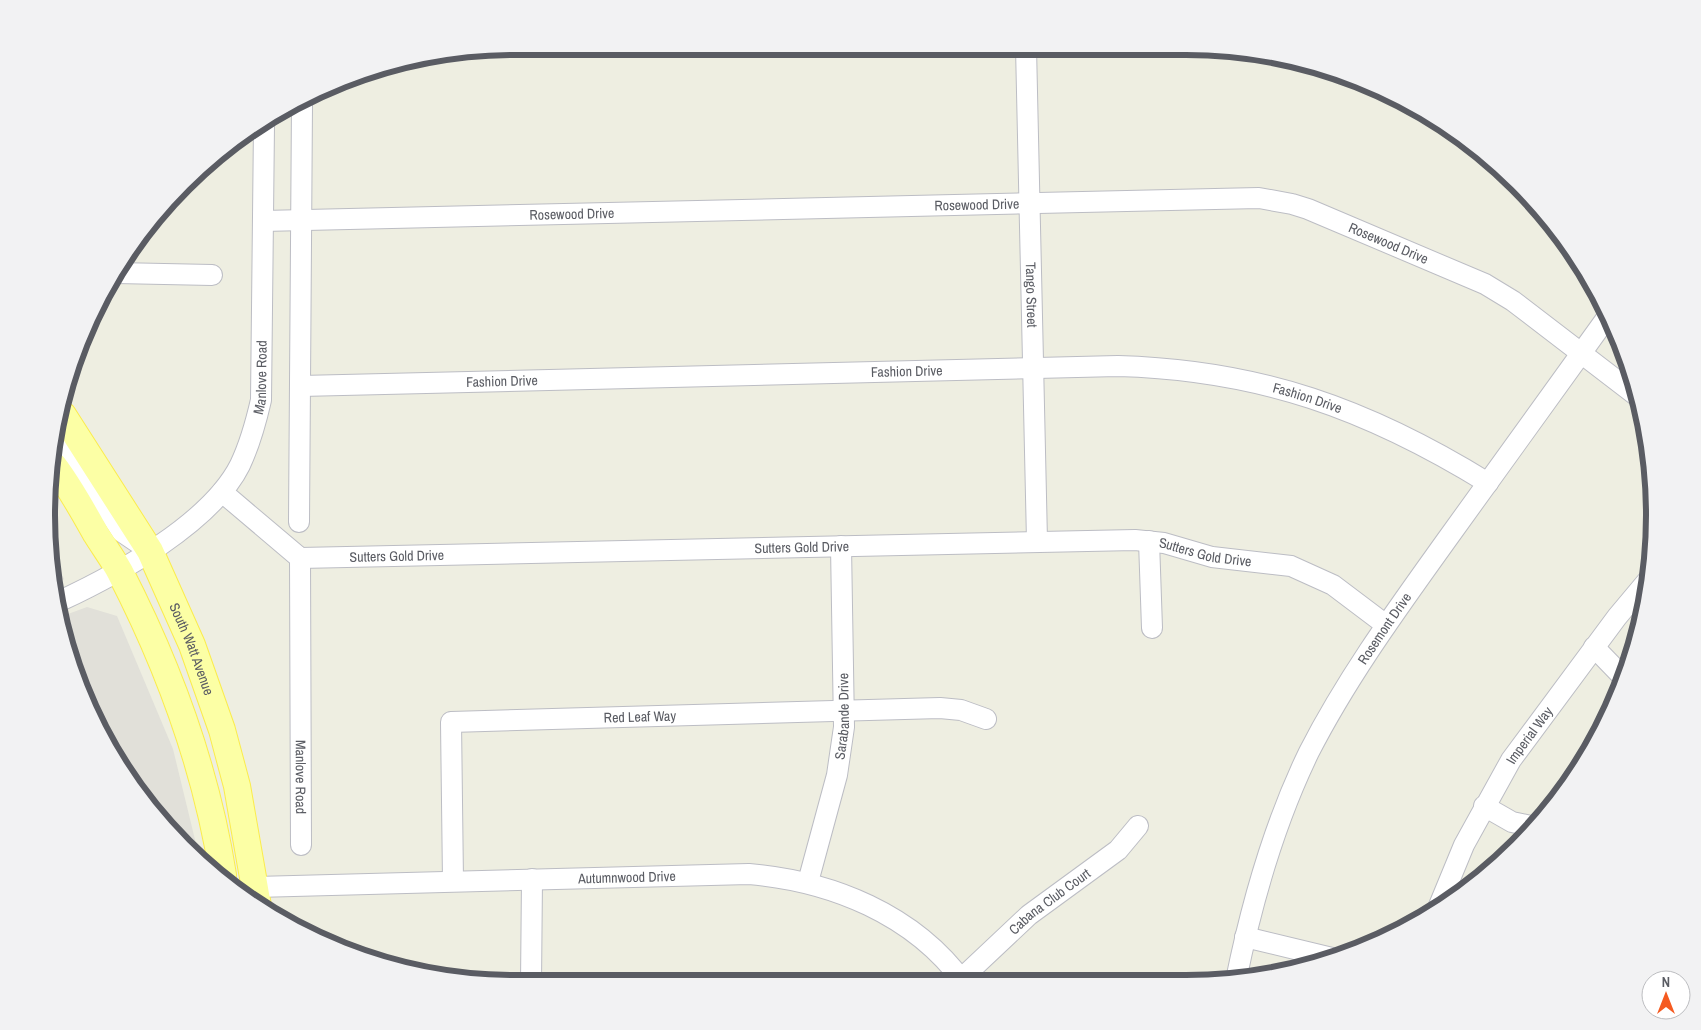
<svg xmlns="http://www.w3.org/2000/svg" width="1701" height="1030" font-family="'Archivo Narrow',sans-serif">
<rect width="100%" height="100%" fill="#eeeee1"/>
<path fill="#e1e0d9" d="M53,556L64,579L58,585Z
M61,603L68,614L87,607L117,616L173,749L198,852L143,800L71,665Z"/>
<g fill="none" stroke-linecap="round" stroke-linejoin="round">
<g stroke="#bcbdc4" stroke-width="22">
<g id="minor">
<path d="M514,46H524"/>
<path id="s1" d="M1026,47L1037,541"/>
<path id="s2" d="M263,221L1259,198L1292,204L1308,209L1485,284L1513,301L1637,396"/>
<path d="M116,273L212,275"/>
<path id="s3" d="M301,386L1118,366C1260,370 1368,409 1488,483"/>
<path d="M59,436L122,532L144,547"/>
<path id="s4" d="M222,492L300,558L1135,540L1164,543L1212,557L1291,566L1333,585L1386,625"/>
<path d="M299,522L302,104"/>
<path d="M1149,541L1152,628"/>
<path id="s5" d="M300,558L301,845"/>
<path id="s6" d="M60,601C118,574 211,523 240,465C250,444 256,422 261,400L264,125"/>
<path d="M1594,647L1624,678"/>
<path d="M1484,806L1512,822L1531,826"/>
<path id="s7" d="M453,881L451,722L940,708L961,710L986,719"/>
<path id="s8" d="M808,882L837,775L844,727L841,546"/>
<path id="s9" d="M256,887L749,874C831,881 914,914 964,983"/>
<path id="s10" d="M1438,908L1464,845L1511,760L1617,617L1648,580"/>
<path d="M1245,937L1332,958"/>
<path id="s11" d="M961,979L1029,915L1118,850L1138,826"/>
<path id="s12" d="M1236,980C1252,901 1274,824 1309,752C1348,676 1398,608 1448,538C1502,464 1555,390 1608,316"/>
<path d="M531,983L532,879"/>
</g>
</g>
<g stroke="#fbec4d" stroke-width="28">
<g id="major">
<path id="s13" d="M63,415L150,551L192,645L222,730L237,786L258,906"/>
<path d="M54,466C70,487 83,511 96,534C104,547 113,559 120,572C170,669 206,767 223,875"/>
</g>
</g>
<use href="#minor" stroke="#fff" stroke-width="20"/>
<use href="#major" stroke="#fcffa5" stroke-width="26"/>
</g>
<g text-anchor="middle" stroke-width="5" stroke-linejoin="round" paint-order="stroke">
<g font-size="14" fill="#5a5c63" stroke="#fff">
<text dy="5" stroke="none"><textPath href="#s2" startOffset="714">Rosewood Drive</textPath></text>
<text dy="5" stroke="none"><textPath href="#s2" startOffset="309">Rosewood Drive</textPath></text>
<text dy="5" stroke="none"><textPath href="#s2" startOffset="1134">Rosewood Drive</textPath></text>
<text dy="5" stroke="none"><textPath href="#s1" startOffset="248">Tango Street</textPath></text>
<text dy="5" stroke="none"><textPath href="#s3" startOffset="606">Fashion Drive</textPath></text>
<text dy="5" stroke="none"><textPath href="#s6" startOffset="320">Manlove Road</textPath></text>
<text dy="5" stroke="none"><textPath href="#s3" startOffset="201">Fashion Drive</textPath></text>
<text dy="5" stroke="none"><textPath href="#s3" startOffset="1010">Fashion Drive</textPath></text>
<text dy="5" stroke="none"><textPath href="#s4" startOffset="604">Sutters Gold Drive</textPath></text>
<text dy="5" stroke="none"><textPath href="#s4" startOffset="1009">Sutters Gold Drive</textPath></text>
<text dy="5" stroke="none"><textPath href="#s4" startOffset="199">Sutters Gold Drive</textPath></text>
<text dy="5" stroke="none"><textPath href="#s12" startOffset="385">Rosemont Drive</textPath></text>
<text dy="5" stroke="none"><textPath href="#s13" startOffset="268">South Watt Avenue</textPath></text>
<text dy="5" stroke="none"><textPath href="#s7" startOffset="348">Red Leaf Way</textPath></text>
<text dy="5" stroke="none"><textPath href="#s8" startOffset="170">Sarabande Drive</textPath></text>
<text dy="5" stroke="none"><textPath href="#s10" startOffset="196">Imperial Way</textPath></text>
<text dy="5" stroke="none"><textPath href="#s5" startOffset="219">Manlove Road</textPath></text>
<text dy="5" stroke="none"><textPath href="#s9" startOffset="371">Autumnwood Drive</textPath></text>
<text dy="5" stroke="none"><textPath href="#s11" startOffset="118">Cabana Club Court</textPath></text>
</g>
</g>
<path d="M0 0H1701V1030H0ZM515 55H1186A460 460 0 0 1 1646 515V515A460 460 0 0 1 1186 975H515A460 460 0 0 1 55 515V515A460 460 0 0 1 515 55Z" fill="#f2f2f3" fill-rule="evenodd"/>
<path fill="none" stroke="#5a5c63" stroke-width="6" d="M515 55H1186A460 460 0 0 1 1646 515V515A460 460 0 0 1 1186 975H515A460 460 0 0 1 55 515V515A460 460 0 0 1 515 55Z"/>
<g transform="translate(1666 995)"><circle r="24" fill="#ffffff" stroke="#bdbec1"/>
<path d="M0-4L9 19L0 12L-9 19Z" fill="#f55a20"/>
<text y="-8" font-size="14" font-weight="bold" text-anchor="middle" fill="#5a5c63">N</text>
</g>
</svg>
